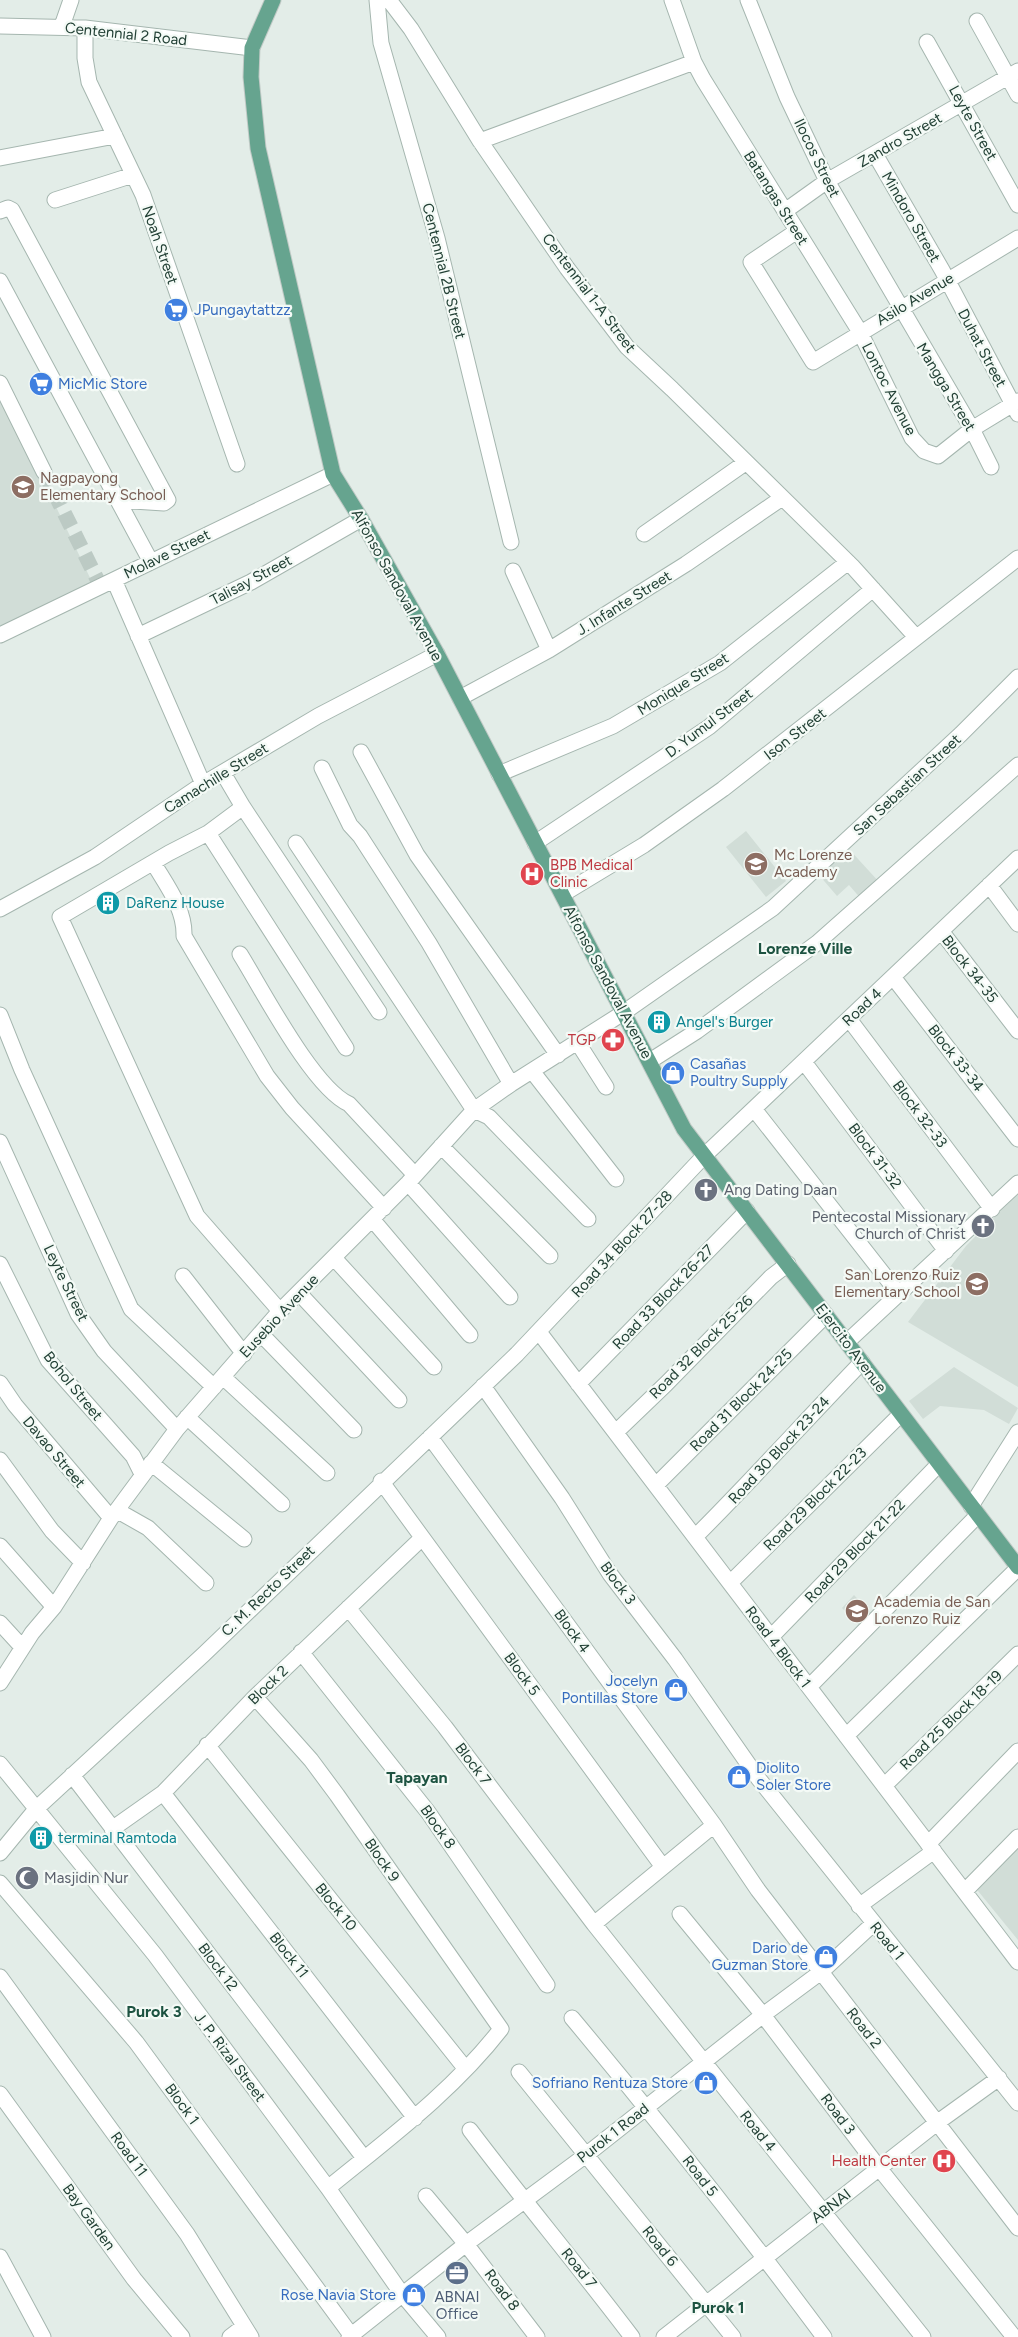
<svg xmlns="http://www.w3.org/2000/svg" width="1018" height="2337" font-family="Figtree,sans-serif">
<rect width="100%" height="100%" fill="#e3ede8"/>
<path fill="#d1ddd7" d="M0,390L93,584L0,626Z
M746,831L786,881L766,897L726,847Z
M848,848L880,883L862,900L849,885L837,896L819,875Z
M1018,1193V1387L908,1322L966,1246Z
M954,1367L1018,1408L1009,1424L984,1410L940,1406L923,1419L909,1401Z
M854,1595L872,1614L860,1626L842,1608Z
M1018,1842V1940L974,1886Z"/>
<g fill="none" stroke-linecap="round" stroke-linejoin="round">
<path stroke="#bccac4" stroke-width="15" stroke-dasharray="15 8" stroke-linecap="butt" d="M44,472L98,581"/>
<g stroke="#a5b6af" stroke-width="17">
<path id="minor" d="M377,0L381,43L437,238L511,542
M389,0L411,29L480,141L567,268L627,347L672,389L852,566L916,637
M672,0L694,62L703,79L860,332L912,438L924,451L938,456L972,429L1018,401
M748,0L787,97L827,181L972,429L991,467
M977,21L1018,95
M0,26L85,28L252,48
M62,26L71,0
M85,28V58L89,82L143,195L237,464
M927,42L1018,205
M480,141L694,62
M875,154L942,270L1018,414
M0,158L115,136
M55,200L133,175
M0,211L8,208L12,210L168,500L164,503L118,500
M785,211L827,181L1018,71
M797,231L751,262L813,362L1018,238
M0,281L151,562
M0,383L44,472
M644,534L745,463
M513,571L549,650
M114,580L203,784
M0,635L333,474
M138,636L251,582L361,519
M460,698L549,650L686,564L782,498
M361,752L417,855L558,1055
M322,768L350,825L360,836L429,943L511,1084
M223,773L243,807L379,1012
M499,774L613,726L720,663L848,562
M243,807L208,833L169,853L60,917L197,1216L280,1311
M208,833L346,1048
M296,843L474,1110L489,1117L588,1219
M535,843L709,727L873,589
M154,864C167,886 185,909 184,936L267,1076L292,1108L384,1208
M989,885L1018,924
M563,894L644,845L723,789L1018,558
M0,909L95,857L203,784L318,716L437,654
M941,931L1018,1031
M240,954C263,991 313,1088 349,1104L415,1175
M893,977L1018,1139
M0,1015L22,1070L131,1309L214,1387
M849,1019L992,1209
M578,1043L606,1087
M650,1061L697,1031L817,943L1018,765
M804,1062L946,1251
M532,1071L616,1179
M754,1109L899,1294
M0,1142L78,1314L104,1351L177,1429
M441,1146L550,1256
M408,1183L510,1297
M372,1219L470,1335
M334,1258L434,1367
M0,1264L48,1360L133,1456L142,1474
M183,1276L244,1354
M299,1293L399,1400
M539,1332L1018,1962
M261,1334L354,1430
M847,1342L1018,1183
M223,1377L327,1473
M0,1383L15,1405L111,1518
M578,1384L747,1211
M483,1386L562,1498L610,1574L675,1659L758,1778L1018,2103
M187,1417L282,1504
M616,1432L666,1384L771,1277L788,1264
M430,1437L714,1825L758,1890L1018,2228
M0,1460L52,1531L83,1563
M151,1463L244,1539
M381,1481L663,1867
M656,1485L826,1315
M971,1506L1018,1432
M118,1511L148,1528L206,1583
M695,1537C752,1480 806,1420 862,1362
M0,1546L54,1607
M730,1583L900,1415
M348,1608L445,1727L594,1924L923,2337
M0,1623L22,1647
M771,1637L939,1464
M301,1652L428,1812L547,1985
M0,1683L32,1633L54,1607L111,1518L177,1429L280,1311L408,1183L474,1110L511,1084L623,1013L773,908L961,734L1018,677
M809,1687L978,1515
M255,1697L311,1760L337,1795L501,2029C453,2091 388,2139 328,2188
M846,1736L1018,1568
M207,1745L465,2068
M0,1764L155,1955L328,2188L402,2294L438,2337
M72,1775L364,2158
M884,1786L1018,1654
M163,1793L415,2118
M112,1829L163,1793L255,1697L422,1538
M928,1844L1018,1751
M0,1853L37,1808L203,1655L517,1354L705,1155L1018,858
M0,1883L136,2042L351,2335
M965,1891L1018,1837
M859,1906L934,1851
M680,1914L763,2015L879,2168L1014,2337
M594,1924L714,1825
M0,1977L187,2234L251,2337
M572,2018C659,2122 743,2228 824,2337
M519,2072L733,2337
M0,2094L134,2279L182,2337
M470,2130C523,2200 579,2267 632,2337
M426,2196L466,2244L537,2337
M0,2257L43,2337
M230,2337L243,2327
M349,2337L466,2244L586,2155L763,2015L821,1972L873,1924
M664,2337L938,2122L999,2078"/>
</g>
<g stroke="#c1cac6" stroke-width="17">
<path id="major" d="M273,0L252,48L251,77L258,148L333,474L361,519L437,654L684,1129L1018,1567"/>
</g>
<use href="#minor" stroke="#fff" stroke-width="15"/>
<use href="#major" stroke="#66a48f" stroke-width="15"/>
</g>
<defs>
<g id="supermarket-disc" transform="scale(1.25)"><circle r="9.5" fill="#3f7fe0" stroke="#f4faf6"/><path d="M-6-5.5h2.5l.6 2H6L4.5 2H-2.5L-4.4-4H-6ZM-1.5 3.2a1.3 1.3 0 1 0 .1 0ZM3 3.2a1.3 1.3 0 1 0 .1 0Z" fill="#fff"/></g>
<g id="school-disc" transform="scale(1.25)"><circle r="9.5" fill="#8d6e63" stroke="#f4faf6"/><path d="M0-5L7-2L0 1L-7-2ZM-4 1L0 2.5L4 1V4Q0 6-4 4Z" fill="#fff"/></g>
<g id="hospital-disc" transform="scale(1.25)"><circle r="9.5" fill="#e0444e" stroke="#f4faf6"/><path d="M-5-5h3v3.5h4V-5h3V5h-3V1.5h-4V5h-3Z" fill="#fff"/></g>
<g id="building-disc" transform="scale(1.25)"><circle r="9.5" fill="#0f9aa8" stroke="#f4faf6"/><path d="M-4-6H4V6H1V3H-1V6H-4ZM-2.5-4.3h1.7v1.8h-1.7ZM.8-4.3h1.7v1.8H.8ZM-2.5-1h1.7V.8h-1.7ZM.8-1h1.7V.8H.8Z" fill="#fff"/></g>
<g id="pharmacy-disc" transform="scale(1.25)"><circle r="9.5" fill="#e0444e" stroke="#f4faf6"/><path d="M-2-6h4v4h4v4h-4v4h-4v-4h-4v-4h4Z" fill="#fff"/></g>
<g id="shop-disc" transform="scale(1.25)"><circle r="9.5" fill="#3f7fe0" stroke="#f4faf6"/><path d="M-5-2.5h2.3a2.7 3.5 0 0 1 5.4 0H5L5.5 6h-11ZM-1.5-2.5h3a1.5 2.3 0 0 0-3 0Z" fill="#fff"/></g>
<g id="church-disc" transform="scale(1.25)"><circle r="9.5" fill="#6b7280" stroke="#f4faf6"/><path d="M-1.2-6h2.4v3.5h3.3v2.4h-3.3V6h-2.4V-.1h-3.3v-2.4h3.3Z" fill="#fff"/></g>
<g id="mosque-disc" transform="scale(1.25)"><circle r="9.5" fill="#6b7280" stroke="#f4faf6"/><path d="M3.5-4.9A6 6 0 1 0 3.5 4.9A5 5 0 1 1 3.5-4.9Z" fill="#fff"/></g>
<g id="office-disc" transform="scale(1.25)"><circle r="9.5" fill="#5c6f8a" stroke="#f4faf6"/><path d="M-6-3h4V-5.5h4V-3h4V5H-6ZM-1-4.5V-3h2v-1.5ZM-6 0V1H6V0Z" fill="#fff"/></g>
</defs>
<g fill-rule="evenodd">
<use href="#supermarket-disc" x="176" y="310"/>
<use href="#supermarket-disc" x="41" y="384"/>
<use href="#school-disc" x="23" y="487"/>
<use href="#school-disc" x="756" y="864"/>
<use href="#hospital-disc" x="532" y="874"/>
<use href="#building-disc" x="108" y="903"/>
<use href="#building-disc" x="659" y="1022"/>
<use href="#pharmacy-disc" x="613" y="1040"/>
<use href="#shop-disc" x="673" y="1073"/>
<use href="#church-disc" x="706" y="1190"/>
<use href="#church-disc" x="983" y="1226"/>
<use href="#school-disc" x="977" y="1284"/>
<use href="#school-disc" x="857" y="1611"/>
<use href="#shop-disc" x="676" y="1690"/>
<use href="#shop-disc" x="739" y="1777"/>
<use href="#building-disc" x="41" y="1838"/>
<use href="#mosque-disc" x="27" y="1878"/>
<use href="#shop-disc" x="826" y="1957"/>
<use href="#shop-disc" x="706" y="2083"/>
<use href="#hospital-disc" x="944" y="2161"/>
<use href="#office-disc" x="457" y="2273"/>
<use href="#shop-disc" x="414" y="2295"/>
</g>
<g text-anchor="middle" stroke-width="4.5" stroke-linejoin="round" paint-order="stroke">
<g font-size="15" fill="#224035" stroke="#f4faf6">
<text transform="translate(126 34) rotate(6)" y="5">Centennial 2 Road</text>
<text transform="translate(973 123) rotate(61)" y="5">Leyte Street</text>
<text transform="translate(900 140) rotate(-30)" y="5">Zandro Street</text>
<text transform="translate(817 158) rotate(64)" y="5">Ilocos Street</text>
<text transform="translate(776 198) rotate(58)" y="5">Batangas Street</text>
<text transform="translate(911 217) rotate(60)" y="5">Mindoro Street</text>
<text transform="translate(160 245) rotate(71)" y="5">Noah Street</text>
<text transform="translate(444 271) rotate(76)" y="5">Centennial 2B Street</text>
<text transform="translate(589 293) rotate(53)" y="5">Centennial 1-A Street</text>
<text transform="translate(915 299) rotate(-31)" y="5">Asilo Avenue</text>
<text transform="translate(982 348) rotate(62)" y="5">Duhat Street</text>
<text transform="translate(946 387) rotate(59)" y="5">Mangga Street</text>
<text transform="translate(889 389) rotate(63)" y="5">Lontoc Avenue</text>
<text transform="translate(167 554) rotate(-26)" y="5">Molave Street</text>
<text transform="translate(251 580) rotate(-28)" y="5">Talisay Street</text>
<text transform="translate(397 585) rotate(61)" y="5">Alfonso Sandoval Avenue</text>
<text transform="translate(624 603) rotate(-32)" y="5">J. Infante Street</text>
<text transform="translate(683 684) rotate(-32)" y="5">Monique Street</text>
<text transform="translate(709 723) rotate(-37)" y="5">D. Yumul Street</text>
<text transform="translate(795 734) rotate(-38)" y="5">Ison Street</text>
<text transform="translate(216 778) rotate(-32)" y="5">Camachille Street</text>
<text transform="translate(907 785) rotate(-43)" y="5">San Sebastian Street</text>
<text transform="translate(970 969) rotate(52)" y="5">Block 34-35</text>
<text transform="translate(608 982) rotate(62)" y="5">Alfonso Sandoval Avenue</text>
<text transform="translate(862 1007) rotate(-43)" y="5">Road 4</text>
<text transform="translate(956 1058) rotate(52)" y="5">Block 33-34</text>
<text transform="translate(920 1114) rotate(53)" y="5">Block 32-33</text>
<text transform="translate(875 1156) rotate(53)" y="5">Block 31-32</text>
<text transform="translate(622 1244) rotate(-47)" y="5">Road 34 Block 27-28</text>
<text transform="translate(66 1283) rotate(64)" y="5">Leyte Street</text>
<text transform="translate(663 1297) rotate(-46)" y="5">Road 33 Block 26-27</text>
<text transform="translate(279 1316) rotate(-47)" y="5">Eusebio Avenue</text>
<text transform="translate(701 1347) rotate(-45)" y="5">Road 32 Block 25-26</text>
<text transform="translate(851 1348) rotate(53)" y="5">Ejercito Avenue</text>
<text transform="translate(73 1386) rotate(51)" y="5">Bohol Street</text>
<text transform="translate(741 1400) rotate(-45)" y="5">Road 31 Block 24-25</text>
<text transform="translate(779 1450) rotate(-47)" y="5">Road 30 Block 23-24</text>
<text transform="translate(54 1452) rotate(50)" y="5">Davao Street</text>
<text transform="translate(815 1499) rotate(-45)" y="5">Road 29 Block 22-23</text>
<text transform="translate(855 1551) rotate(-46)" y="5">Road 29 Block 21-22</text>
<text transform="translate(618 1583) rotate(54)" y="5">Block 3</text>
<text transform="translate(268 1591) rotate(-44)" y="5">C. M. Recto Street</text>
<text transform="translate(572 1631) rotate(54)" y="5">Block 4</text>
<text transform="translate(778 1647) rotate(53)" y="5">Road 4 Block 1</text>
<text transform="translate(522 1674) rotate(54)" y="5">Block 5</text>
<text transform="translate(268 1685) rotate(-44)" y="5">Block 2</text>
<text transform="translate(951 1720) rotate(-44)" y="5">Road 25 Block 18-19</text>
<text transform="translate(473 1764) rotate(53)" y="5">Block 7</text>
<text transform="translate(438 1827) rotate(55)" y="5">Block 8</text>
<text transform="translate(382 1860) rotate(55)" y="5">Block 9</text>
<text transform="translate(336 1907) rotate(51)" y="5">Block 10</text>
<text transform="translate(887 1941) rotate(51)" y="5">Road 1</text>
<text transform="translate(289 1955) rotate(52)" y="5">Block 11</text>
<text transform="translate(218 1967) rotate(53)" y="5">Block 12</text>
<text transform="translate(864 2028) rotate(52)" y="5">Road 2</text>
<text transform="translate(230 2057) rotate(53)" y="5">J. P. Rizal Street</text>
<text transform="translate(182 2104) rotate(54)" y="5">Block 1</text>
<text transform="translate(838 2114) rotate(53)" y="5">Road 3</text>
<text transform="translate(758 2131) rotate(51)" y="5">Road 4</text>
<text transform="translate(613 2133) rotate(-38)" y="5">Purok 1 Road</text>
<text transform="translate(129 2154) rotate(54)" y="5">Road 11</text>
<text transform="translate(700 2176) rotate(52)" y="5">Road 5</text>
<text transform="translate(831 2206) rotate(-38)" y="5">ABNAI</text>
<text transform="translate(89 2217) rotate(54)" y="5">Bay Garden</text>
<text transform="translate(660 2246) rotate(51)" y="5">Road 6</text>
<text transform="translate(579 2268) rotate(51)" y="5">Road 7</text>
<text transform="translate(502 2290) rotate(53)" y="5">Road 8</text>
</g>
<g font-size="15" fill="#366cbe" stroke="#f4faf6" text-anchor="start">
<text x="194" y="315">JPungaytattzz</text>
<text x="58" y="389">MicMic Store</text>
<text x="690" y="1069">Casañas<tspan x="690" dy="17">Poultry Supply</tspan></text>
<text x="658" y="1686" text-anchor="end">Jocelyn<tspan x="658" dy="17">Pontillas Store</tspan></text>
<text x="756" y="1773">Diolito<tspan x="756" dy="17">Soler Store</tspan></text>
<text x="808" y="1953" text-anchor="end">Dario de<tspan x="808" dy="17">Guzman Store</tspan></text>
<text x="688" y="2088" text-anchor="end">Sofriano Rentuza Store</text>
<text x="396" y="2300" text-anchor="end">Rose Navia Store</text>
</g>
<g font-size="15" fill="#785e54" stroke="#f4faf6" text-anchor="start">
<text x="40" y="483">Nagpayong<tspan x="40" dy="17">Elementary School</tspan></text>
<text x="774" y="860">Mc Lorenze<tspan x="774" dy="17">Academy</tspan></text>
<text x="960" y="1280" text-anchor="end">San Lorenzo Ruiz<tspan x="960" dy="17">Elementary School</tspan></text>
<text x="874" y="1607">Academia de San<tspan x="874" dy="17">Lorenzo Ruiz</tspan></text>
</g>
<g font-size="15" fill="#be3a42" stroke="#f4faf6" text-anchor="end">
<text x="550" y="870" text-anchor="start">BPB Medical<tspan x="550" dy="17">Clinic</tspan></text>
<text x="596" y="1045">TGP</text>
<text x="926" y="2166">Health Center</text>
</g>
<g font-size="15" fill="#0d838f" stroke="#f4faf6" text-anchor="start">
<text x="126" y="908">DaRenz House</text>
<text x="676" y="1027">Angel's Burger</text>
<text x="58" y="1843">terminal Ramtoda</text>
</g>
<g font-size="15" fill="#5b616d" stroke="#f4faf6" text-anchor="start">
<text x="724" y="1195">Ang Dating Daan</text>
<text x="966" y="1222" text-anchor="end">Pentecostal Missionary<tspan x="966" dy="17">Church of Christ</tspan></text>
<text x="44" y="1883">Masjidin Nur</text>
</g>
<g font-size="15" fill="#4e5e75" stroke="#f4faf6">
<text x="457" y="2302">ABNAI<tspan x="457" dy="17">Office</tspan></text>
</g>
<g font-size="16" font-weight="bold" fill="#1d5341" stroke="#f4faf6">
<text x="805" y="954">Lorenze Ville</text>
<text x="417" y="1783">Tapayan</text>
<text x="154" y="2017">Purok 3</text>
<text x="718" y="2313">Purok 1</text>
</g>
</g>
</svg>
